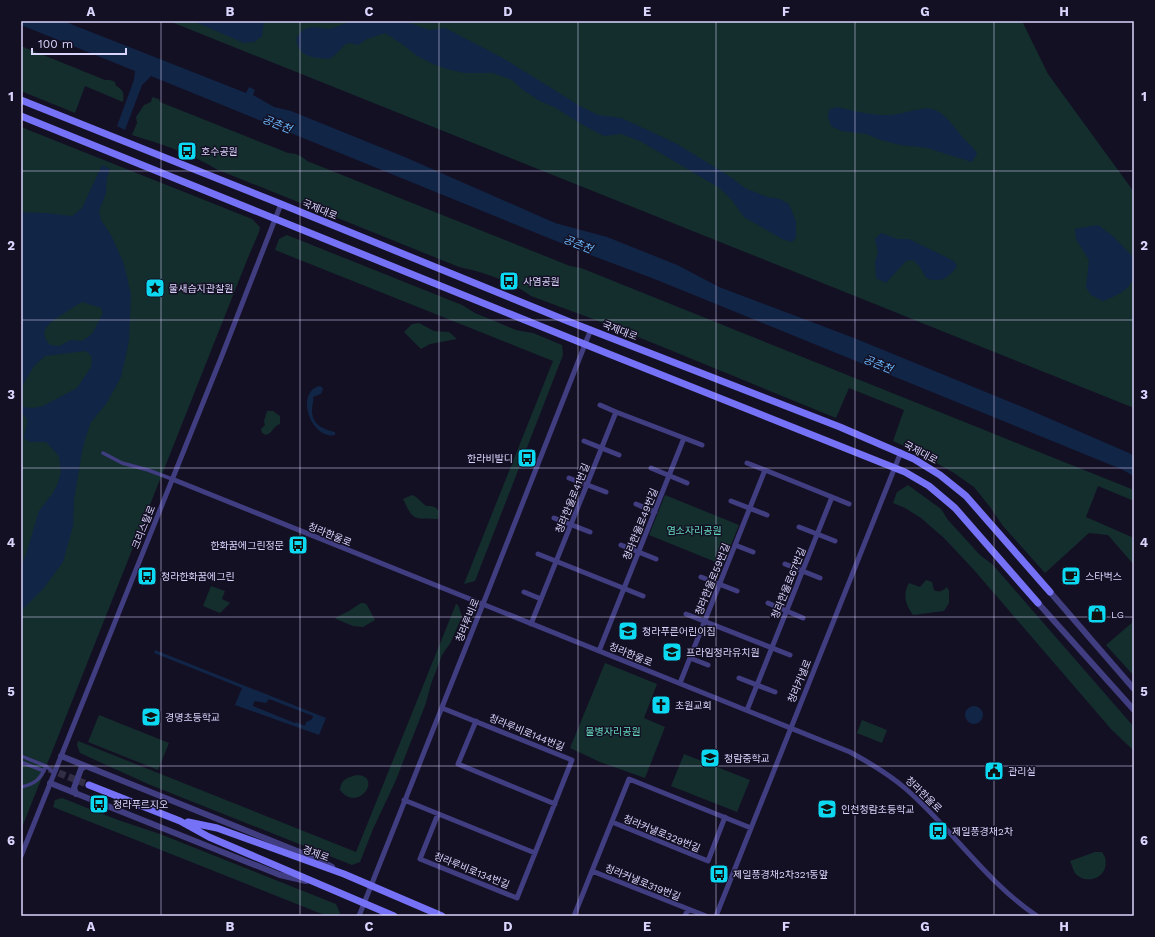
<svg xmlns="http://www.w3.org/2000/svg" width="1155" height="937" font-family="'Work Sans','Noto Sans KR',sans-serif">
<rect width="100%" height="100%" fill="#141024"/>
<path fill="#132e2d" d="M169,21H1022L1048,74L1134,192V408Z
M21,46L105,80H110L115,82L116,86C124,90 124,94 123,102L85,86L75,113L21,91Z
M152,97L159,99L160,102L288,153C296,153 302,156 307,161L570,266L581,268L1134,490V501L1098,486L1086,517L1134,538V565L1108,535L1089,533L1045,573L1003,526L990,507L974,487L954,473L919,453L893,441L904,410L849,388L836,418L609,325L531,296C509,281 484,272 459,267L216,169C190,153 161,144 132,135L137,123L136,117L144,105L151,102Z
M21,127L252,219L260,227L259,232L247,260L21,830Z
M287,235L462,305L475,313L516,330L533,333L562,345L563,355L475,581L464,584L553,361L275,250L279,239Z
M419,323L434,331L449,332L457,339L430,344L421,349L404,332L412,324Z
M267,411H273L280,416V424C272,427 273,433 266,435L262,433L261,429L265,425L264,421Z
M908,485L941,509L948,520L980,555L993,565L1134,727V751L1111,729L974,570L944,538L921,518L905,508L893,503L897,492Z
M412,495L416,497L426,506C432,506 435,506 439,511L438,519C413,518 414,522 403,499Z
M665,495L739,525L723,565L649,535Z
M926,580L932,582L934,590C939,593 943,591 947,587L949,591V603L944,611L913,615C906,605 902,595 909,583L920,587Z
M211,586L225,591L222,599L230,603L220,613L203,606Z
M361,603H364L367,605L375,620L363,627L353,626L336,619L335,618L349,611Z
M456,604L458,605L462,616L451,642L442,655L431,684L426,703L396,780L373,829L360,862L352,865L148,784L80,753L77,745L78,741L356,852Z
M1134,621V676L1106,645Z
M605,663L657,684L644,718L665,727L645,778L600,762L570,748Z
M99,715L169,743L158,770L88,742Z
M862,720L887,730L882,743L857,733Z
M684,754L750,780L737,812L671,786Z
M357,775C383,776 359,814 340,790C341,779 348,777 357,775Z
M62,798L118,820L160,834L336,904L340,913L339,916H327L53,807L55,800Z
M1095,852H1102L1105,857C1106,862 1106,868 1103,872C1097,881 1082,882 1075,873C1073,870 1072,865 1070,861Z"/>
<path fill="#112547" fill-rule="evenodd" d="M21,21H63L246,93L249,87L255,90L253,95L274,107L291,111L407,158L555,223L607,237L677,265L719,287L854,338L1025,408L1129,453L1134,456V476L1121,469L652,278L593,256L151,76L142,85L125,130L117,126L134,80L135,71L21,25Z
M193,21H264L262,36L254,42L244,43Z
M351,21H404L429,30L445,28L501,57L580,106L598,115L621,118L639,126L677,144L729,176L745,188L767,197L780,199L789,204L796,222V237L792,242L782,239L744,217L731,199L718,187L640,141L621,134L604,136L583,125L554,107L540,101L523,90L512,80L493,73H464L447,69L433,64L417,56L402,44L385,33L367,39L358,45C345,41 346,44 338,52C335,55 332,57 329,59C319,58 304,58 299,48C292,37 301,29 312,27C317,26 322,29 327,29C335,28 344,24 351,21Z
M837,107C855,111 872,116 892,115C902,114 912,110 922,109C940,106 949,121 959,133C965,141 972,145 977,154L972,162L927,148L900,145L881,140L866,134L842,131L831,126L828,116L829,110Z
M102,165L110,169L107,178L106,193L99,211L101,220L111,235L124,264L131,295L129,341L121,377L106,404L91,422L85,439L82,452L74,499L73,526L63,562L43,589L21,611V567L26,554L39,511L53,493L58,483L61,472L59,456L46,442H29L24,438C25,426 32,421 21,412V407L33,408L43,406L77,388L91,367L92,360L91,355L85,351L45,356L34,366L21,388V212L45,213L72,216L82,208ZM82,302L101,308L103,313L92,334L82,341L71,340L59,346L50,345C35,329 54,320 66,312C72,308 76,305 82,302Z
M1098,225L1114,237L1134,258C1134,264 1135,270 1134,275C1131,290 1116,296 1103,301L1091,295L1086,287L1089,260L1076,239L1075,229Z
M881,233L897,239H909L954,261L957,266C948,279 941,283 926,278L920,267L913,260L906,261L886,283L876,278L875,263L878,252L875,239Z
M319,386L322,387L323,389L321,394L313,397C314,401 312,405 312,410C312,425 323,429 335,432V435C312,440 294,394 319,386Z
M155,650L326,718L319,735L235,705L242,688L154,653ZM269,699L313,716V717L311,720L306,722L305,726L296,722L295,723L253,706V704L255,701L266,703Z
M965 715a9 9 0 1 1 18 0a9 9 0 1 1-18 0Z"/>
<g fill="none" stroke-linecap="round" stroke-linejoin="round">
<path stroke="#322e45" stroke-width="7" stroke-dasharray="7 3.5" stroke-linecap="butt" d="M49,769L89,785"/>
<path stroke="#413d81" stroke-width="3.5" d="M103,453L122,463L148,470L172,479
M21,756L46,766L54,773
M21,762L44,771
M21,787C35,784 41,779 46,766"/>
<path stroke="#413d81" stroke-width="5" d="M600,405L616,412
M684,438L702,445
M584,441L619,455
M747,463L765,470
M651,468L687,483
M569,478L606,492
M172,479L850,752C870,763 889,774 906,789C952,829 986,882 1037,916
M832,497L849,504
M731,501L767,515
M636,504L655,512
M554,518L590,532
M799,527L835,541
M621,545L656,559
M735,545L753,552
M538,554L643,596
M785,564L820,578
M701,577L737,591
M524,592L541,599
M768,603L803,618
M686,614L790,655
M531,624L616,412L684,438L599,651
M690,658L708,665
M739,678L775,692
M680,683L765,470L832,497L747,710
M476,721L458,764L555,804
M404,800L535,853L572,760L442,708
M438,814L420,859L517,898L535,853
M612,822L708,861L725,817
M21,856L221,358L281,204
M359,916L483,604L591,329
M574,916L592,871
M685,916L688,909
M706,916L592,871L629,779L751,828
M716,916L901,452"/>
<path stroke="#413d81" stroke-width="6" d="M1050,592L1134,689
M1038,603L1134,710
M61,756L317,859L332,867
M50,783L280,875L306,881
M76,794L74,788L81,769L85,766"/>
<path stroke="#7672f7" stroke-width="7" d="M21,100L281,204L570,322L840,427L914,459L940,475L966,496L1050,592
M21,116L609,354L905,472L929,486L955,508L1038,603
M89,785L180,821L209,837L394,916
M188,822L217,828L344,874L442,916"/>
</g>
<path fill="none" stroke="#dad5fd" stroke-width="1" stroke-opacity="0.55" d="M161,21V916M300,21V916M439,21V916M578,21V916M716,21V916M855,21V916M994,21V916M21,171H1134M21,320H1134M21,468H1134M21,617H1134M21,766H1134"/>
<defs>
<g id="bus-square" transform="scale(1)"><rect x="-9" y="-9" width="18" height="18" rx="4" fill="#0dd8f1" stroke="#141024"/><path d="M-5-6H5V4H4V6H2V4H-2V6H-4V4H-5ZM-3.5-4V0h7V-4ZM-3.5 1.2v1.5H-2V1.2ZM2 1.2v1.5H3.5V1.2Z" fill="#111"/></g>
<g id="sight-square" transform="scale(1)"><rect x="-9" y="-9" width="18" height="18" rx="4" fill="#0dd8f1" stroke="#141024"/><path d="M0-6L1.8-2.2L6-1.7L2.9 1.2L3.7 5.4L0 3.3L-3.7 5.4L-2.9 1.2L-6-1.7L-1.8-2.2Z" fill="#111"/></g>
<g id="cafe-square" transform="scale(1)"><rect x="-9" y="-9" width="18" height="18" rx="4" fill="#0dd8f1" stroke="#141024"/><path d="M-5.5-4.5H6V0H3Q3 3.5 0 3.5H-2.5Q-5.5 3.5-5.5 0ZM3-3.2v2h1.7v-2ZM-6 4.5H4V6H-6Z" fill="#111"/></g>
<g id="shop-square" transform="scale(1)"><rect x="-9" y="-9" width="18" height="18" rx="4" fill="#0dd8f1" stroke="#141024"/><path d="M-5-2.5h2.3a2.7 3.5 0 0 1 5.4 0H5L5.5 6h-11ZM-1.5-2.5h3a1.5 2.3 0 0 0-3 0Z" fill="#111"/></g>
<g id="school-square" transform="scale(1)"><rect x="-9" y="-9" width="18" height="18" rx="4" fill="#0dd8f1" stroke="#141024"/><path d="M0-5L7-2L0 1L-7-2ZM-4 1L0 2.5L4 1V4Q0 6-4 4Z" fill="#111"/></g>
<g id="church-square" transform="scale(1)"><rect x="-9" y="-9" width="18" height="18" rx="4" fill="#0dd8f1" stroke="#141024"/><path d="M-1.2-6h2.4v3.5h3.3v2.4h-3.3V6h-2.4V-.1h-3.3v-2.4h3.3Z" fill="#111"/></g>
<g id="civic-square" transform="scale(1)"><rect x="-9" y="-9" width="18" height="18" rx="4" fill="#0dd8f1" stroke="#141024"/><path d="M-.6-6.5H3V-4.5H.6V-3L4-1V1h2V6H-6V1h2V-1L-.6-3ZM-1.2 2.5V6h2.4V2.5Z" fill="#111"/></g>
</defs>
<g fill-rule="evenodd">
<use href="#bus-square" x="187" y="151"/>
<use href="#bus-square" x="509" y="281"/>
<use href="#sight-square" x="155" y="288"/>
<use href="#bus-square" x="527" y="458"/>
<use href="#bus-square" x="298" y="545"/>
<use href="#bus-square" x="147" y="576"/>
<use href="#cafe-square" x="1071" y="576"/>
<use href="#shop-square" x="1097" y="614"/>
<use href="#school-square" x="628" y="631"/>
<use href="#school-square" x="672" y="652"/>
<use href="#church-square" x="661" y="705"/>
<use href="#school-square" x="151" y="717"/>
<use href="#school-square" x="710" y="758"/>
<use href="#civic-square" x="994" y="771"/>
<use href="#bus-square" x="99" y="804"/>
<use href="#school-square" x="827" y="809"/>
<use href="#bus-square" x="938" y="831"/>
<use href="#bus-square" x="719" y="874"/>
</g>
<g text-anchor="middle" stroke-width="3" stroke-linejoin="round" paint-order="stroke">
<g font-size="10" fill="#dad5fd" stroke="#141024" text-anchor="start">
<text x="201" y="155">호수공원</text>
<text x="523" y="285">사염공원</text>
<text x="169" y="292">물새습지관찰원</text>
<text x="513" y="462" text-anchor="end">한라비발디</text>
<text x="284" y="549" text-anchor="end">한화꿈에그린정문</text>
<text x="161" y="580">청라한화꿈에그린</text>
<text x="1085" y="580">스타벅스</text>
<text x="1111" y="618">LG</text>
<text x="642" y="635">청라푸른어린이집</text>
<text x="686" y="656">프라임청라유치원</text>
<text x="675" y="709">초원교회</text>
<text x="165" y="721">경명초등학교</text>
<text x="724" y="762">청람중학교</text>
<text x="1008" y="775">관리실</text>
<text x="113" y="808">청라푸르지오</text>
<text x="841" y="813">인천청람초등학교</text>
<text x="952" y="835">제일풍경채2차</text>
<text x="733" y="878">제일풍경채2차321동앞</text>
</g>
<g font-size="10" fill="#dad5fd" stroke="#141024">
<text transform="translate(320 209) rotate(22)" y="4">국제대로</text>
<text transform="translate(620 330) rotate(21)" y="4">국제대로</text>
<text transform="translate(921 452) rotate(28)" y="4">국제대로</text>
<text transform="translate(572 498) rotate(-68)" y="4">청라한울로41번길</text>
<text transform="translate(640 524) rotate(-68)" y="4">청라한울로49번길</text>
<text transform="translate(143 527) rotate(-68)" y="4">크리스탈로</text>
<text transform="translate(330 534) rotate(22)" y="4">청라한울로</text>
<text transform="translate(712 579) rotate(-68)" y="4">청라한울로59번길</text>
<text transform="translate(788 583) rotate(-68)" y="4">청라한울로67번길</text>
<text transform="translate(467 620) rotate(-68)" y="4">청라루비로</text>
<text transform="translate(631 654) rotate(22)" y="4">청라한울로</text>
<text transform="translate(799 681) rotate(-68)" y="4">청라커낼로</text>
<text transform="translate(527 732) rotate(22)" y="4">청라루비로144번길</text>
<text transform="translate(924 794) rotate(44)" y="4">청라한울로</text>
<text transform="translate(662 833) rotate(22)" y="4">청라커낼로329번길</text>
<text transform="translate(316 853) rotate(20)" y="4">경제로</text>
<text transform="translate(472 870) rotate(22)" y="4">청라루비로134번길</text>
<text transform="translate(643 882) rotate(22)" y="4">청라커낼로319번길</text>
</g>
<g font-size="10" fill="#65d9bd" stroke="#141024">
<text x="694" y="534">염소자리공원</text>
<text x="613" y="735">물병자리공원</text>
</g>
<g font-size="11" font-style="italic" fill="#69b4f7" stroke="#141024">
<text transform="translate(277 124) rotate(22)" y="4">공촌천</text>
<text transform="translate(578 244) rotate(22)" y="4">공촌천</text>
<text transform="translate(878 364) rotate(22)" y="4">공촌천</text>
</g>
</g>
<rect width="1155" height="937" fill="none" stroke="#141024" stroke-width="44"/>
<path d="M32 48v6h94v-6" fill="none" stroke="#dad5fd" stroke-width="2"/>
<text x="38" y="48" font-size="12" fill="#dad5fd" stroke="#141024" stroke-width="3" paint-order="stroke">100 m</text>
<rect x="22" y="22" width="1111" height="893" fill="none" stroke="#dad5fd" stroke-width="1.5"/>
<g font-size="13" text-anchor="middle" font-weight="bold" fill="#dad5fd">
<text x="91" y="16">A</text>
<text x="230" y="16">B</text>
<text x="369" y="16">C</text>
<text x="508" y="16">D</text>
<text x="647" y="16">E</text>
<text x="786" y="16">F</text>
<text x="925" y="16">G</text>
<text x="1064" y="16">H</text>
<text x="11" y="101">1</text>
<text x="1144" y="101">1</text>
<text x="11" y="250">2</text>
<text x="1144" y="250">2</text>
<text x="11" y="399">3</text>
<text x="1144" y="399">3</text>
<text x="11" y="547">4</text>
<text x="1144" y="547">4</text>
<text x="11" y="696">5</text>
<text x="1144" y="696">5</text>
<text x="11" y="845">6</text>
<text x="1144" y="845">6</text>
<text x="91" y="931">A</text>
<text x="230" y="931">B</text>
<text x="369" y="931">C</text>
<text x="508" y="931">D</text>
<text x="647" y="931">E</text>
<text x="786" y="931">F</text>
<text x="925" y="931">G</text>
<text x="1064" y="931">H</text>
</g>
</svg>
